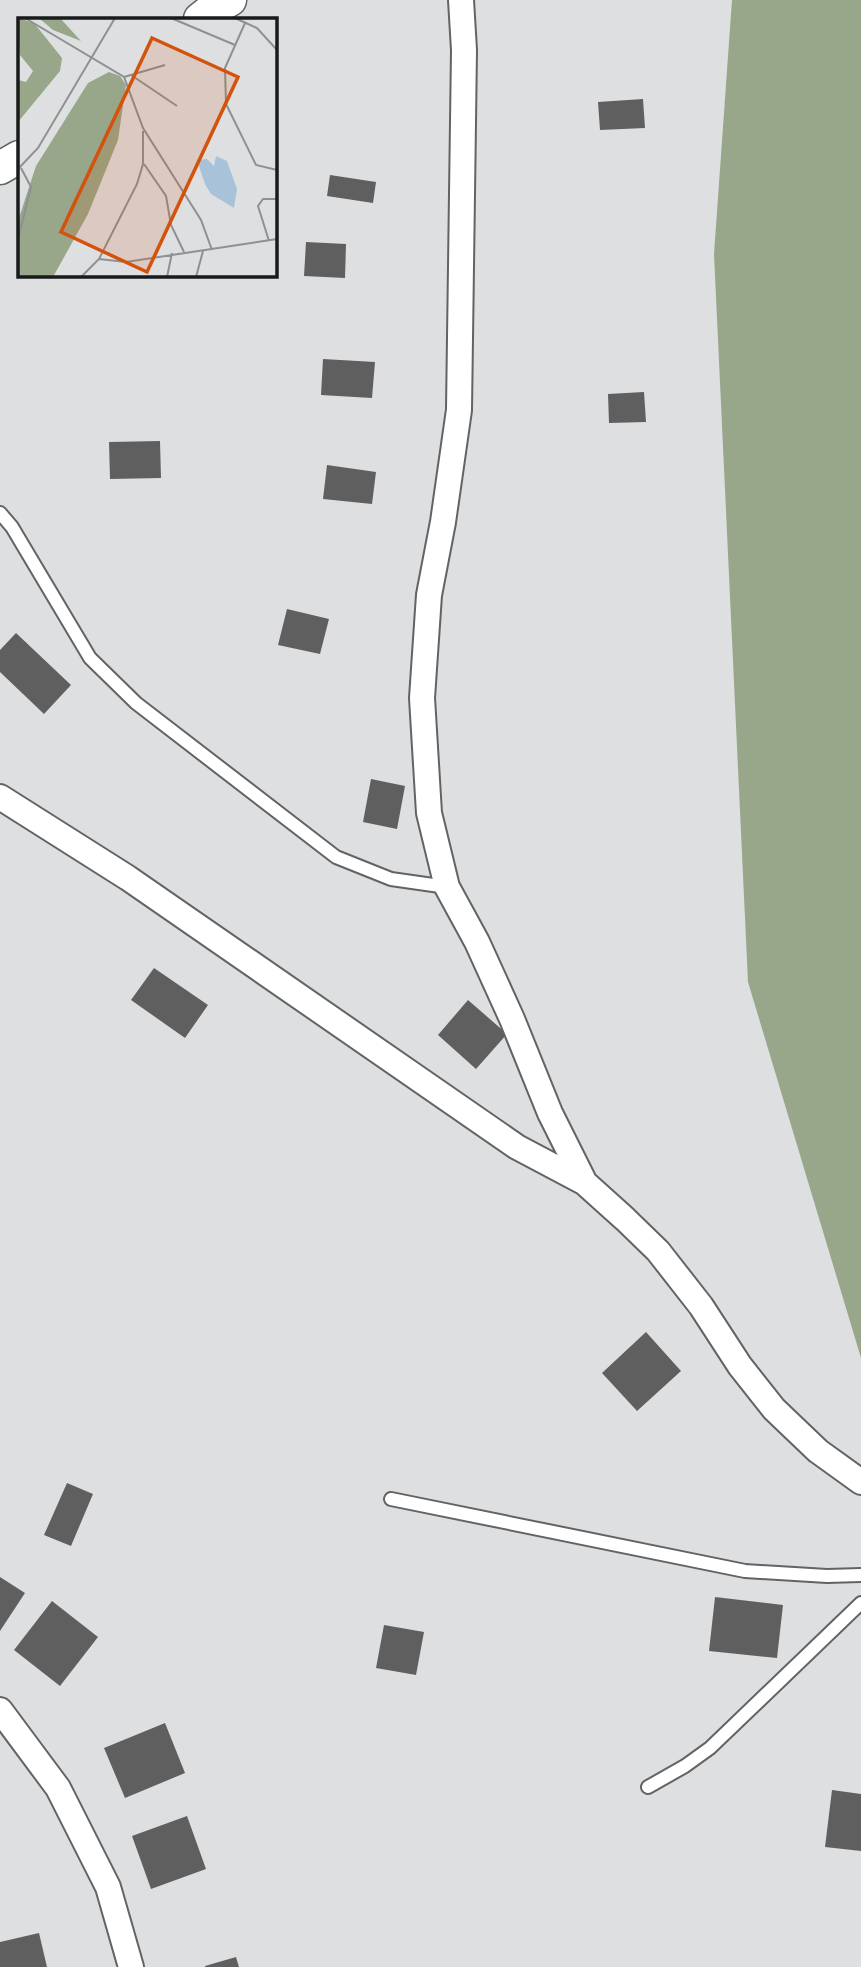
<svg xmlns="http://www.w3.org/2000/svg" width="861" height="1967" font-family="'DM Sans',sans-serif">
<rect width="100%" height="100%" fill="#dedfe1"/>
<path fill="#98a689" d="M732,0H861V1358L748,982L714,254Z"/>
<path fill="#605f60" d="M643,99L645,128L600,130L598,102Z
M330,175L376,182L373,203L327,196Z
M306,242L346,244L345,278L304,276Z
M323,359L375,362L372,398L321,395Z
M644,392L646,422L609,423L608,394Z
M160,441L161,478L110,479L109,442Z
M327,465L376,472L372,504L323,499Z
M287,609L329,619L320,654L278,645Z
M16,633L71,685L44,714L0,672V650Z
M371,779L405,786L397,829L363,822Z
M154,968L208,1005L185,1038L131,1000Z
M468,1000L507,1034L476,1069L438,1035Z
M646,1332L681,1371L637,1411L602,1373Z
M67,1483L93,1494L71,1546L44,1535Z
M0,1577L25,1593L0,1631Z
M715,1597L783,1605L777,1658L709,1651Z
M52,1601L98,1637L60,1686L14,1650Z
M384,1625L424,1632L416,1675L376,1668Z
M165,1723L185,1773L125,1798L104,1748Z
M832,1790L861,1794V1851L825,1847Z
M187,1816L206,1869L151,1889L132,1836Z
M39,1933L47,1967H0V1942Z
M236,1957L239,1967H205V1966Z"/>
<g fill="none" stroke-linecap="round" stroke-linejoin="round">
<g stroke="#626364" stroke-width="16">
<path id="service" d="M0,513L12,527L90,658L136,703L336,857L391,879L447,887
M391,1499L745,1571L827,1576L861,1575
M648,1787L685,1766L710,1748L861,1603"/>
</g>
<g stroke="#626364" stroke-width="28">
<path id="minor" d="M461,0L464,50L459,410L443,522L429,595L422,698L429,813L447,887L477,942L512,1019L550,1113L585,1183
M0,797L128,878L517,1147L585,1183L625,1219L658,1251L701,1306L740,1366L774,1409L818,1451L861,1482
M0,1710L58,1788L108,1887L131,1967"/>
</g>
<g stroke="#626364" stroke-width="35">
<path id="tertiary" d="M200,19L210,11L230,0
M0,168L19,157"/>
</g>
<use href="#service" stroke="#fff" stroke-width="12"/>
<use href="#minor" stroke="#fff" stroke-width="24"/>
<use href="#tertiary" stroke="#fff" stroke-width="32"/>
</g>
<g transform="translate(18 18)">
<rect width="259" height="259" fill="#dedfe1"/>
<path d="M0,0L16,5L44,40L42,53L0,104V62L8,64L15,53L2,37ZM21,0H42L63,23L35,12ZM91,54L102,58L108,67L100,122L70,196L35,259H0V203L18,148L70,65Z" fill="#98a689"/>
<path d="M198,138L209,143L219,171L216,190L193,176L187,166L179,142L189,141L196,148Z" fill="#a8c2da"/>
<path fill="none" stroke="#8f9091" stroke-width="2" d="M7,0L106,59L125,110L183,202L194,232M153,0L217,27M217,0L239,10L259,32M227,5L207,50L208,86L238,147L259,152M113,57L159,88M106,59L147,47M126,146L148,178L153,207L166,234M0,151L20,130L97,0M0,221L13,169L3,150M251,223L240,188L245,181H259M81,241L108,244L259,221M63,259L81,241L119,166L125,146V113M149,259L154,235M178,259L185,233"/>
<path fill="#d3530d" fill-opacity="0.15" stroke="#d3530d" stroke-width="3.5" d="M134,20L220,59L129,254L43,214Z"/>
<rect width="259" height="259" fill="none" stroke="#191a1a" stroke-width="3.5"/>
</g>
</svg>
